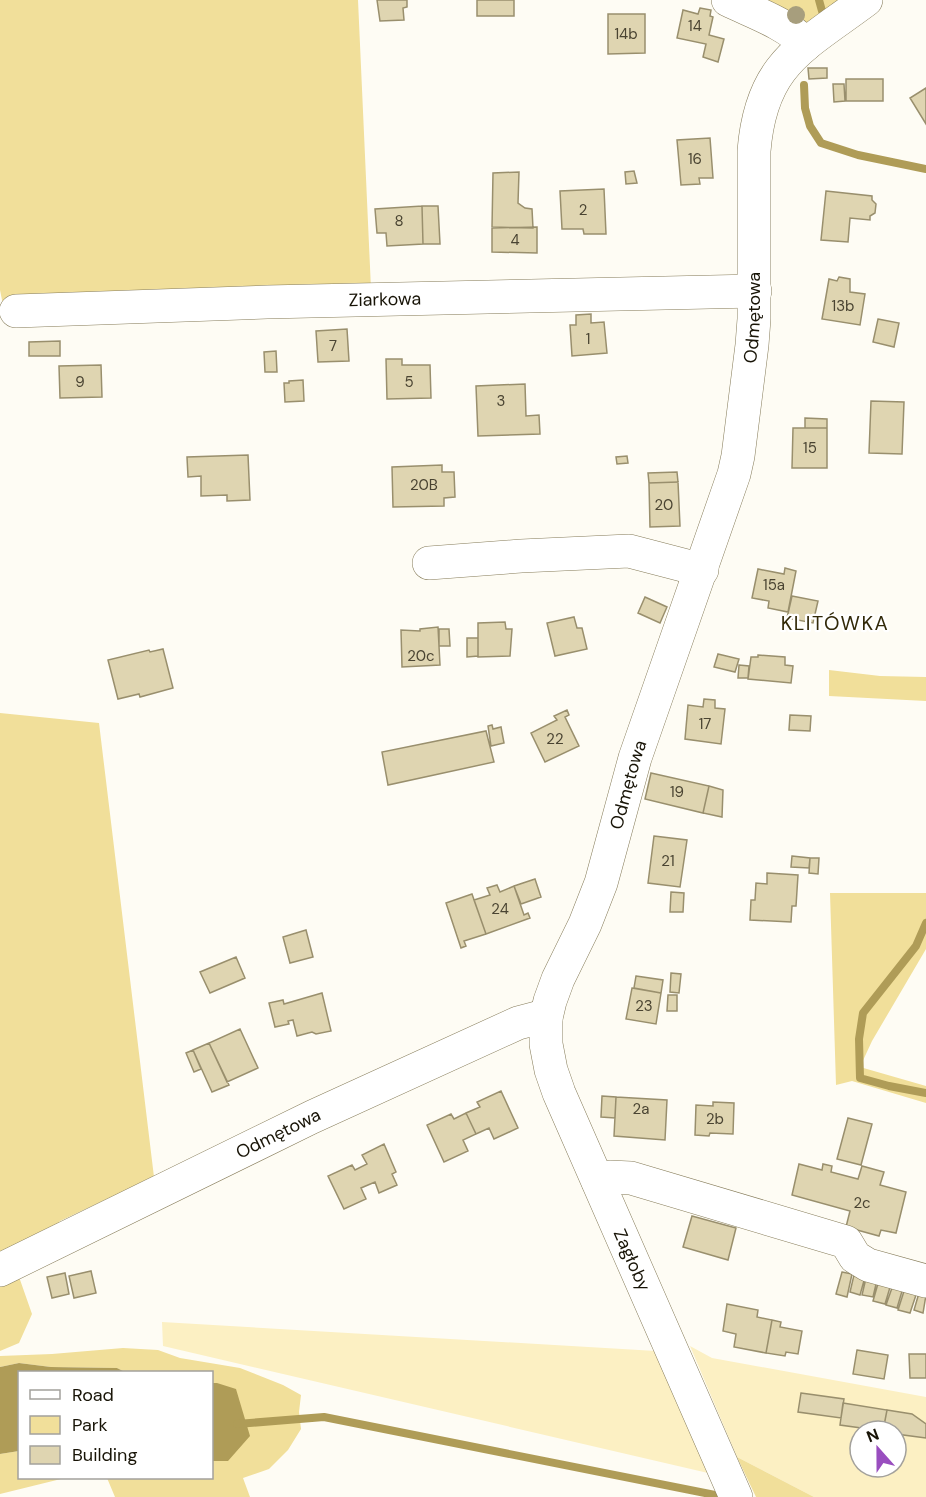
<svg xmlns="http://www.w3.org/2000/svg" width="926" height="1497" font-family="'DM Sans',sans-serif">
<rect width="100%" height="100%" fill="#fefcf4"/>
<path fill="#fcf0c3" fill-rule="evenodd" d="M162,1322L656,1351L708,1473L163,1346Z
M690,1346L712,1358L926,1397V1497H814L737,1457ZM860,1431H896V1467H860Z"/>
<path fill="#f1df9a" d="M0,0H358L371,289L3,305L0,290Z
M746,0H842L802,29Z
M829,670L880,676L926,677V701L829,696Z
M0,713L99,723L154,1177L60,1221L18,1274L32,1314L19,1343L0,1351Z
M830,893H926V949L872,1041L860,1067L926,1086V1103L852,1081L836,1085Z
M123,1348L158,1350L180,1358L240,1368L283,1385L301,1395L299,1412L301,1429L288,1450L269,1469L243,1478L250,1497H115L107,1478H212V1461H228L217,1383H212V1372H125L117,1368L51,1367L19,1363L0,1367V1356L52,1354Z
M19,1451L20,1478H65L0,1494V1454Z
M737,1457L814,1497H756Z"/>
<path fill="#af9c57" d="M19,1363L51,1367L117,1368L125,1372H20L19,1451L0,1454V1367Z
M212,1383H217L236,1389L250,1436L228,1461H212Z"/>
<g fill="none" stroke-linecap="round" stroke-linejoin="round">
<path stroke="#af9c57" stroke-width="8" d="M819,0L822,11
M804,85L805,108L810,126L821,143L858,155L926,169
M926,923L916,946L863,1013L859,1039L860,1078L889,1086L926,1093
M237,1424L324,1417L725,1497"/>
</g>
<path fill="#dfd5b1" stroke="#998f6d" stroke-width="1.5" d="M377,0H407V7L403,8L404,20L380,21Z
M477,0H514V16H477Z
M700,8L711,10L710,16L713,17L709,35L724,39L718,62L703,57L706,44L677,38L683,10L698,14Z
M608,14H645V53L608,54Z
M808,68H827V78L809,79Z
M846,79H883V101H846Z
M833,84H844L845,101L834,102Z
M926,88V124L910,98Z
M710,138L713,178H699L700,184L681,185L677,140Z
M634,171L637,183L626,184L625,172Z
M519,172L518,203L525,208L532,209L533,228L492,227L493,173Z
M604,189L606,234H584L583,229H562L560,191Z
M826,191L872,196V200L876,204L875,213L870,216V220L850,218L848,242L821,240Z
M422,206L423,244L387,246L386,233H377L375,209Z
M422,206H438L440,244H423Z
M492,228L537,227V253L492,252Z
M839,277L850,279V292L865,294L860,325L822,319L829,279L837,281Z
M591,314V323L604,322L607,353L572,356L570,325H576V315Z
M878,319L899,323L894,347L873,342Z
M347,329L349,361L318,362L316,331Z
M60,341V356H29V342Z
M276,351L277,372H265L264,352Z
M386,359H402V365H430L431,398L387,399Z
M101,365L102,397L60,398L59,366Z
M303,380L304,401L285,402L284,383H289V381Z
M525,384L526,416L539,415L540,434L478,436L476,386Z
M871,401L904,402L902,454L869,453Z
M805,418L827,419V428H805Z
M793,428H827V468H792Z
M248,455L250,500L227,501V495L201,496V476L188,477L187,457Z
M627,456L628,463L617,464L616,457Z
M442,465V472H454L455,497L444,498V506L393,507L392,467Z
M677,472L678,482L649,483L648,473Z
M678,482L680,526L650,527L649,483Z
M785,568L796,571L788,612L768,608L769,601L752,598L758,569L784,574Z
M792,596L818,601L813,623L787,618Z
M645,597L667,607L660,623L638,613Z
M574,617L577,628H582L587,649L555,656L547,623Z
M505,622L506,629H512L510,656L478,657V623Z
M438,627L440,665L402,667L401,630L420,631V629Z
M439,629H449L450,646H439Z
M467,638H478V656L467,657Z
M163,649L173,688L140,697L139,694L118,699L108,660L149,650L150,652Z
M718,654L739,659L735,672L714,667Z
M758,655L785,657V665L793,666L791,683L748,679L751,657H758Z
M739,665L749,666L748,678H738Z
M704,699L715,700V708L725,709L721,744L685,739L688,705L703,707Z
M567,710L569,715L565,717L579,746L545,762L531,733L557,720L554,716Z
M790,715L811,716L810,731L789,730Z
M492,725L493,729L501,727L504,743L491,746L488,726Z
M486,731L494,762L388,785L382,752Z
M651,773L709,786L703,813L645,799Z
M709,786L723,790L722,817L703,813Z
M654,836L687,840L680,887L648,883Z
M792,856L810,858L809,868L791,867Z
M810,858H819L818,874L809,873Z
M767,873L798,875L796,906H792L791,922L750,920L751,900H755L756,883L767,884Z
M535,879L541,897L521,904L514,886Z
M497,885L500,892L514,886L524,915L528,913L530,918L486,934L474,900L490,895L487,888Z
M671,892L684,893L683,912H670Z
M472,894L486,934L464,941L466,946L461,948L446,903Z
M306,930L313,957L290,963L283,937Z
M236,957L245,978L210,993L200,972Z
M671,973L681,974L679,993L670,992Z
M636,976L663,980L661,993L634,988Z
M632,988L661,993L656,1024L626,1019Z
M322,993L331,1031L316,1034L312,1032L297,1036L293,1020L288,1021L289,1024L275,1027L269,1003L283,1000L284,1004Z
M668,995H677V1011H667Z
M240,1029L258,1068L227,1082L209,1043Z
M209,1043L229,1085L212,1092L193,1050Z
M193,1050L201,1069L194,1072L186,1053Z
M501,1091L518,1128L494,1139L489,1128L476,1134L466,1113L480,1107L477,1102Z
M602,1096L616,1097L615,1118L601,1117Z
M616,1097L667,1100L665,1140L614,1136Z
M713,1102L734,1103L733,1134L710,1133L709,1136L695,1135L696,1105L713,1106Z
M466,1113L476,1134L463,1140L468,1151L444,1162L427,1125L451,1114L454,1119Z
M848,1118L872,1124L861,1165L837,1159Z
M384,1144L396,1172L392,1174L397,1185L379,1193L375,1182L361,1188L366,1199L344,1209L328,1176L352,1165L355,1170L367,1164L362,1155Z
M799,1164L822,1170L823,1164L832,1166L831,1172L858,1179L862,1166L884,1172L880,1185L906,1192L896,1233L881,1230L879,1236L846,1227L850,1211L792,1195Z
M692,1216L736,1228L728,1260L683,1247Z
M91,1271L96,1293L74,1298L69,1276Z
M842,1272L852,1274L847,1297L836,1294Z
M65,1273L69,1294L52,1298L47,1277Z
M854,1275L865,1277L860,1295L850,1292Z
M866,1278L877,1280L873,1297L862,1295Z
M879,1280L891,1284L885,1304L873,1301Z
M893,1285L903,1288L897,1308L886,1305Z
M905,1288L917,1292L910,1313L898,1310Z
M919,1293L926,1295L923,1313L914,1310Z
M727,1304L758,1310L757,1317L772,1320L766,1353L734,1347L736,1334L723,1331Z
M772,1320L781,1322L780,1327L802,1331L798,1354L786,1352L785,1356L766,1353Z
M857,1350L888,1355L884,1379L853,1374Z
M909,1354H926V1378H910Z
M801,1393L844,1399L841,1418L798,1412Z
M843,1403L887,1410L883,1431L840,1425Z
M887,1410L912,1414L926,1424V1438L896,1434V1431H883Z"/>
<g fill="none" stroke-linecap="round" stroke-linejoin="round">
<g stroke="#877d5b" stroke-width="34">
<g id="minor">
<path d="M728,0C755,13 785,23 806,44"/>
<path id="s1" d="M16,311L267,302L755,291"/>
<path d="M429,563L521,556L629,551L702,570"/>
<path d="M598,1181L610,1177L631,1178L846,1242L855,1257L868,1265L926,1281"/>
<path id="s2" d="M0,1270L312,1117L518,1023L537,1018H546"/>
<path id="s3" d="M736,1497L559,1093L551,1070L546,1044V1018L550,1001L558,979L585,924L601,883L635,758L734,474L738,456L752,345L754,319V151C761,63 802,48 866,0"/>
</g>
</g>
<use href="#minor" stroke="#fff" stroke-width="33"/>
</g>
<circle fill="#a79e7d" cx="796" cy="15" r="9"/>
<g text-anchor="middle" stroke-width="4.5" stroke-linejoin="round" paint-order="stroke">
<g font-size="15" fill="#4a4432">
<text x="695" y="31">14</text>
<text x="626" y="39">14b</text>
<text x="695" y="164">16</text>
<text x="583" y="215">2</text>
<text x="399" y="226">8</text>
<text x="515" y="245">4</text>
<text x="843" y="311">13b</text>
<text x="588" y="344">1</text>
<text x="333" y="351">7</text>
<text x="80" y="387">9</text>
<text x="409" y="387">5</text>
<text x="501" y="406">3</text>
<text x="810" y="453">15</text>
<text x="424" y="490">20B</text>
<text x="664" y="510">20</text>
<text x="774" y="590">15a</text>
<text x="421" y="661">20c</text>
<text x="705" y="729">17</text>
<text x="555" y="744">22</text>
<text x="677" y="797">19</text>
<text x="668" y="866">21</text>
<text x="500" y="914">24</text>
<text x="644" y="1011">23</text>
<text x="641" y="1114">2a</text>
<text x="715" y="1124">2b</text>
<text x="862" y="1208">2c</text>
</g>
<g font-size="18" fill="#181407" stroke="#fff">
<text dy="6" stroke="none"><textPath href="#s1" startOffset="369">Ziarkowa</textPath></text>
<text dy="6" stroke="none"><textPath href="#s3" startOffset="1252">Odmętowa</textPath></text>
<text dy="6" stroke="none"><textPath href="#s3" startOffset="766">Odmętowa</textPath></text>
<text dy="6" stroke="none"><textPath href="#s2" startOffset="310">Odmętowa</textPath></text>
<text transform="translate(632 1260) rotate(66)" y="6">Zagłoby</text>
</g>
<g font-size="20" letter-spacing="1.5" fill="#322908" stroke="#fff">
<text x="835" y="630">KLITÓWKA</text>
</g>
</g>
<rect x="18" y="1371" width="195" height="108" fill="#ffffff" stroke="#a3a19c" stroke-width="1.5"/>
<rect x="30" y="1390" width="30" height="9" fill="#ffffff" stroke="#a3a19c" stroke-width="1.5"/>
<text x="72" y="1401" font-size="18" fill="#181407">Road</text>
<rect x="30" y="1416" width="30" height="18" fill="#f1df9a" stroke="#a3a19c" stroke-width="1.5"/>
<text x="72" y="1431" font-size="18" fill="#181407">Park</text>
<rect x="30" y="1446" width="30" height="18" fill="#dfd5b1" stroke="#a3a19c" stroke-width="1.5"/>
<text x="72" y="1461" font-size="18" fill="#181407">Building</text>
<g transform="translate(878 1449) rotate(339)"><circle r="28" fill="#ffffff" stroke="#a3a19c" stroke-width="1.5"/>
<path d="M0-4.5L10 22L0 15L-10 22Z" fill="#994ebf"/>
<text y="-9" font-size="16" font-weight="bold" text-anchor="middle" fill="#181407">N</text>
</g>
</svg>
